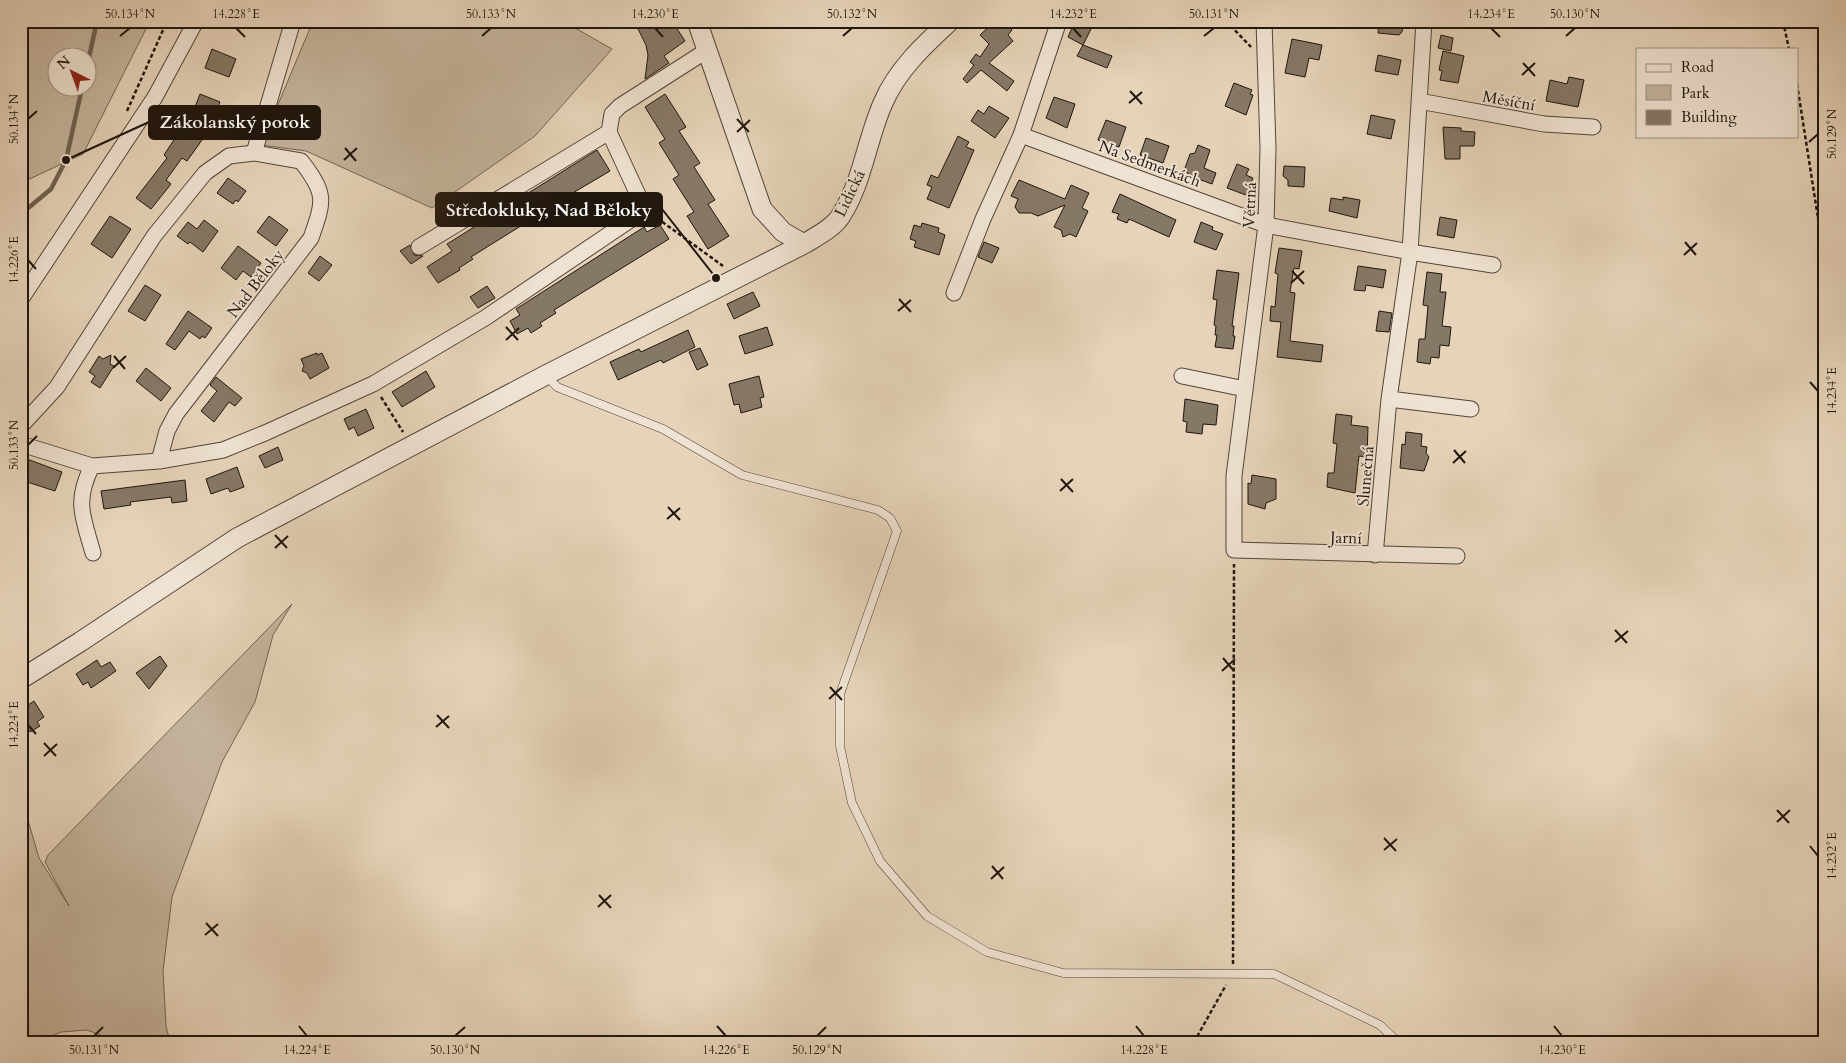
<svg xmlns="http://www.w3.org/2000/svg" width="1846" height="1063" font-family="Cardo,serif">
<rect width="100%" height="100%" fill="#e6d3b9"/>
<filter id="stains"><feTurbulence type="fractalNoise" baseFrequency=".004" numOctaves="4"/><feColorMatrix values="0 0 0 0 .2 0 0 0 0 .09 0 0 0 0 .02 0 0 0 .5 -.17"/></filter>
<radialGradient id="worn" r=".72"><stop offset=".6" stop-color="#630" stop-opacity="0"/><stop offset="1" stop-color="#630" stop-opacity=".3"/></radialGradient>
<path fill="#c4b39c" stroke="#726454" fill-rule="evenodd" d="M21,21H150L83,154L21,183ZM58,58H88V88H58Z
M313,21H563L612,49L535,136L432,208L306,151L261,145Z
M292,604L273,635L255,702L222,762L172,897L163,971L166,1026L170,1042H119L87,1030L61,1032L36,1042H21V796L39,858L69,906L45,862L48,855Z"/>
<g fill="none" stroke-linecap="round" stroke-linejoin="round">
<path stroke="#6e6151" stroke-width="4.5" d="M88,62L97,21
M21,214L51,189L66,160L82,88"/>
</g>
<path fill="#867866" stroke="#1f160d" d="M651,21H672L685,41L664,56L669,63L645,79L648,55L646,45L638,29Z
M995,21H1004L1012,30L1008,35L1013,41L989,63L1014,81L1007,91L981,70L967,83L963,79L974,65L970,62L976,54L980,57L989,44L980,35Z
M1075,21L1092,27L1083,45L1068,37Z
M1379,21H1399L1403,26L1402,32L1399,35L1378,33Z
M1441,35L1453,38L1451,51L1438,48Z
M1292,39L1322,45L1319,60L1309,58L1305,77L1285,73Z
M1083,45L1112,56L1107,68L1077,56Z
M212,49L236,59L229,77L205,68Z
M1443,51L1464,56L1458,83L1440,80L1442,71L1439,70Z
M1378,55L1401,60L1398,75L1375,71Z
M1569,77L1584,80L1578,107L1546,101L1550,80L1567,84Z
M1234,83L1252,90L1250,94L1253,95L1246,115L1225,106Z
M200,94L220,102L212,123L192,115Z
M665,94L686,127L679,131L700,163L694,167L715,200L708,204L729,236L708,249L687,216L694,212L673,179L679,175L659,143L665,139L645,107Z
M1054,97L1075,104L1067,128L1046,118Z
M989,106L1009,118L995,138L971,121L978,110L984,114Z
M1371,115L1395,120L1391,139L1367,134Z
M1106,120L1126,127L1119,147L1098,140Z
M183,126L202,140L187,161L182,158L166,180L171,184L151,209L136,198L167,158L164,155Z
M1443,127L1461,128V131L1475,132L1474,146H1460V159H1445Z
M958,136L969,142L966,147L974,150L949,208L927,199L932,187L927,185L931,175L938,178Z
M1146,138L1169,146L1163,163L1140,155Z
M1198,145L1210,150L1204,168L1216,173L1212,184L1187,175L1188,173L1184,171L1190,154L1195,153Z
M597,150L610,171L566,197L570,203L560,209L556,204L471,257L473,259L459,268L460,270L438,283L427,267L452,251L447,244Z
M1237,164L1249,169L1246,175L1253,178L1246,195L1227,188Z
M1284,166L1305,167L1304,187L1288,186V180L1283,176Z
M228,178L246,191L238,202L236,200L233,204L217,193Z
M1019,180L1065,199L1071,185L1089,193L1082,208L1088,211L1076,237L1070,234L1063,237L1061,230L1054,227L1065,205L1038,216L1031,213H1019L1015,207L1018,199L1011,196Z
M1120,194L1176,220L1169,237L1129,219L1127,223L1117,219L1119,214L1112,212Z
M1343,197L1360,200L1357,218L1329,211L1331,198L1343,200Z
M110,216L131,229L112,258L91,244Z
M269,216L288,230L276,246L257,232Z
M1440,217L1457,220L1454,238L1437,235Z
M204,220L218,231L203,252L190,242L188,244L177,236L188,222L197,229Z
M1201,222L1213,227L1212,230L1223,234L1216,250L1194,242Z
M922,223L939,228L938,232L945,235L939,255L914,247L916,241L910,239L914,225L921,227Z
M660,225L669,239L554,310L556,313L540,323L542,326L531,333L528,328L517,334L510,321L520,315L516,309L644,227L647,232Z
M984,242L999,248L992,263L978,257Z
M410,245L414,255L423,256L411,264L400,251Z
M238,246L261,263L251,277L243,271L236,280L221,268Z
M1279,248L1302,251L1299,269L1294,268L1290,292L1295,293L1290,341L1323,345L1321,362L1277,357L1281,322L1270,321L1271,306L1275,307L1278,274L1275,273Z
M320,256L332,265L319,281L308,273Z
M1358,266L1386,270L1383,288L1366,285L1365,291L1354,290Z
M1217,270L1239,273L1232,326H1234L1233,336H1235L1233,349L1215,347L1217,335H1215L1216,326L1214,325L1217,300L1213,299Z
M1427,272L1442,274L1440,292H1446L1442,326L1451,327L1449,346L1440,345L1439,358L1431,357L1430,364L1417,362L1419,339H1425L1428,306L1423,305Z
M145,285L161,295L145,321L128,311Z
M487,286L495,298L478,308L470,297Z
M753,292L760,306L734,319L727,304Z
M188,311L212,328L205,338L202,336L200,339L189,331L175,350L166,344Z
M1379,311L1392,313L1389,332L1376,331Z
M767,327L773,345L745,354L739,336Z
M688,330L695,347L663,363L661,360L618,380L610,362L639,349L641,352Z
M700,348L708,365L697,370L689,352Z
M317,353V355L322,353L329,368L310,379L307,373L302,371L304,366L301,359Z
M111,355L110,364L114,366L100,388L91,382L95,376L89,372L99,356L103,359Z
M146,368L171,388L161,401L136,381Z
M426,371L435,387L402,407L392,392Z
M759,376L764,397L760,398L762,407L741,413L739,404L734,405L729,384Z
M216,377L242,398L235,406L229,402L214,422L201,411L217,391L210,385Z
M1185,399L1218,405L1216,425L1203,424L1202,434L1186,432L1187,422L1183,421Z
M366,409L374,428L358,436L354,427L349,430L344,419Z
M1336,414L1352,416L1351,425L1368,427L1367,457L1359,456L1355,493L1327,487L1328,473H1334L1337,444L1333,443Z
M1406,432L1422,434L1421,446L1427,447L1426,453L1429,457L1424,471L1400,468L1402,444L1405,445Z
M278,447L283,460L265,468L259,456Z
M27,459L62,472L55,491L21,480Z
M237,467L244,487L230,492L228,488L211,494L206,479Z
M1252,475L1276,479V499L1266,503L1265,509L1248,504V483L1251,484Z
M185,480L187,501L172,503L171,497L130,502L131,505L104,509L101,491Z
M160,656L167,666L149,689L136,673Z
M97,660L101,667L110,662L116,671L91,688L88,682L83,685L76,674Z
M34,701L44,717L37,722L40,726L30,732L21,719V710Z"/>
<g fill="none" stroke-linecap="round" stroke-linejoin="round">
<g stroke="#514538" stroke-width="9">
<path id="service" d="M546,375L557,387L663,429L742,475L878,510L890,518L897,531L840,694V746L852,803L880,861L927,916L987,952L1063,973L1274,974L1380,1025L1398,1042"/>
</g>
<g stroke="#514538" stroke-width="17">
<path id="minor" d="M1264,21L1268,148L1266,225L1234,476V550L1457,556
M1424,21L1410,252L1389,399L1471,409
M1419,101L1544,124L1593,127
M1021,135L1266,225L1410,252L1493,265
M254,153L293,21
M419,247L609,132
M954,293L983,219L1021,135L1059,21
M21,299L155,97L196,21
M1182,376L1245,389
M21,426L57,387L154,236L205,173L229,156L254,153L301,161C327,194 324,201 311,238L176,414L167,431L159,461
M21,444L92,466L159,461L223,450L265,433L373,384L485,318L645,210L609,132L612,114L620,106L706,51
M92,466C74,502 83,517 93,553
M1375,555L1389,399"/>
</g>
<g stroke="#514538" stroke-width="21">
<path id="tertiary" d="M697,21L762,209L783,232L804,244
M21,679L80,642L237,538L546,375L804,244C817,236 834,228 842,214C863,180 867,139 883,103C897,70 924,45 950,21"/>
</g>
<path stroke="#1f160d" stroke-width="2.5" stroke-dasharray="4 2.5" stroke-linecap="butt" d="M1226,21L1251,47
M1783,21L1789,49
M1797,84L1818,218L1825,312
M127,111L167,21
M657,218L723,266
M381,397L403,432
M1233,964L1234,564
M1194,1042L1226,985"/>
<use href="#service" stroke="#efe2d2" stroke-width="8"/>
<use href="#minor" stroke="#efe2d2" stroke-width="15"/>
<use href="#tertiary" stroke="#efe2d2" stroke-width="19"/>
</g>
<path fill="none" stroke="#1f160d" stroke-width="2" d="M236,28L245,37M655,28L663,37M1073,28L1081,37M1491,28L1500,37M120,36L130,28M482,36L491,28M843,36L852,28M1204,36L1214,28M1566,36L1575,28M1523,63L1535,76M1522,75L1535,63M1130,91L1142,104M1129,103L1142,92M28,119L37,111M737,119L749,132M737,132L750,120M1809,142L1818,134M345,148L356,161M344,160L357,148M1685,242L1696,255M1684,255L1697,243M28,260L36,269M1292,271L1304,284M1291,283L1304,271M899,299L911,312M898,311L911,300M506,327L518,340M506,340L519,328M114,356L125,369M113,368L126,356M1810,382L1818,391M28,445L37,436M1454,450L1465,463M1453,463L1466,451M1061,479L1073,492M1060,491L1073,479M668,507L680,520M667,519L680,508M275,535L287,548M275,548L288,536M1615,630L1627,643M1615,642L1628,631M1223,658L1234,671M1222,671L1235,659M830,687L842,700M829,699L842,687M437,715L449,728M28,725L36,734M436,727L449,716M44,743L56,756M44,756L57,744M1777,810L1789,823M1777,822L1790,810M1384,838L1396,851M1810,846L1818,856M1384,850L1397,839M992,866L1003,879M991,879L1004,867M599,895L611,908M598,907L611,895M206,923L218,936M205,935L218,924M299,1026L307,1036M717,1026L726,1036M1136,1026L1144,1036M1554,1026L1562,1036M94,1036L103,1027M455,1036L465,1027M817,1036L826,1027"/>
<g text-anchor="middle" stroke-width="4" stroke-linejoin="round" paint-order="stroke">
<g font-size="16" fill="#1f160d" stroke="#efe2d2">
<text transform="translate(1509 100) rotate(10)" y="6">Měsíční</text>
<text transform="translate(1150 163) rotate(20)" y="6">Na Sedmerkách</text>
<text transform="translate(849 193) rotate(-64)" y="6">Lidická</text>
<text transform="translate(1249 205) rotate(-87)" y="6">Větrná</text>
<text transform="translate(255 283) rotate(-52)" y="6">Nad Běloky</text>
<text transform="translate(1365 476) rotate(-85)" y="6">Slunečná</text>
<text transform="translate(1346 537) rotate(2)" y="6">Jarní</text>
</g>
</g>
<path fill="none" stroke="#1f160d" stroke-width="2" d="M66 160L149 122M716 278L662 209"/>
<g fill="#1f160d" stroke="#efe2d2" stroke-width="2">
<circle cx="66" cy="160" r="5"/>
<circle cx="716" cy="278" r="5"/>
</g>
<g fill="#1f160d" stroke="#1f160d" stroke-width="2">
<rect x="149" y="106" width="171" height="33" rx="5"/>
<rect x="436" y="193" width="226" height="33" rx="5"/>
</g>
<g font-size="18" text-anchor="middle" font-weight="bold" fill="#fff">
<text x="235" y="128">Zákolanský potok</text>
<text x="549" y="216">Středokluky, Nad Běloky</text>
</g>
<rect width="1846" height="1063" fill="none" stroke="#e6d3b9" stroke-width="55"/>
<rect x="1636" y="48" width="162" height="90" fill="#efe2d2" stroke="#9c9083"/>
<rect x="1646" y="64" width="25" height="8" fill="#efe2d2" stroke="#9c9083"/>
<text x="1681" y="72" font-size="15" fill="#1f160d">Road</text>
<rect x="1646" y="85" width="25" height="15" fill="#c4b39c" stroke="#9c9083"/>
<text x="1681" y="98" font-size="15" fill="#1f160d">Park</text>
<rect x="1646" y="110" width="25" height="15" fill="#867866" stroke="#9c9083"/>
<text x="1681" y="122" font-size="15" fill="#1f160d">Building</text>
<g transform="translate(72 72) rotate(318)"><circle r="24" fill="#efe2d2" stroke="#9c9083"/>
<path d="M0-4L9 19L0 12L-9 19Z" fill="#8f2418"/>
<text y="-8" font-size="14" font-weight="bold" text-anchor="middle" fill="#1f160d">N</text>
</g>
<rect x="28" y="28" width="1790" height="1008" fill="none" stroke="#1f160d" stroke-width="2"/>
<g font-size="12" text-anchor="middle" fill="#1f160d">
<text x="130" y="18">50.134°N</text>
<text x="236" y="18">14.228°E</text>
<text x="491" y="18">50.133°N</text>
<text x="655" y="18">14.230°E</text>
<text x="852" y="18">50.132°N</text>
<text x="1073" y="18">14.232°E</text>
<text x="1214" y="18">50.131°N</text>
<text x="1491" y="18">14.234°E</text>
<text x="1575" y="18">50.130°N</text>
<text transform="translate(14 119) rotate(-90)" y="4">50.134°N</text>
<text transform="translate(1832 134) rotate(-90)" y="4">50.129°N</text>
<text transform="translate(14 260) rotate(-90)" y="4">14.226°E</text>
<text transform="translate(1832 391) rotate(-90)" y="4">14.234°E</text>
<text transform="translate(14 445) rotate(-90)" y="4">50.133°N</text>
<text transform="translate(14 725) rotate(-90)" y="4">14.224°E</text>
<text transform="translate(1832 856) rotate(-90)" y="4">14.232°E</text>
<text x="94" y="1054">50.131°N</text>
<text x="307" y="1054">14.224°E</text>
<text x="455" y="1054">50.130°N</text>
<text x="726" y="1054">14.226°E</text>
<text x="817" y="1054">50.129°N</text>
<text x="1144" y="1054">14.228°E</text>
<text x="1562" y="1054">14.230°E</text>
</g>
<rect width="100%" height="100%" filter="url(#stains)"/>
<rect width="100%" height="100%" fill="url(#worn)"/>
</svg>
